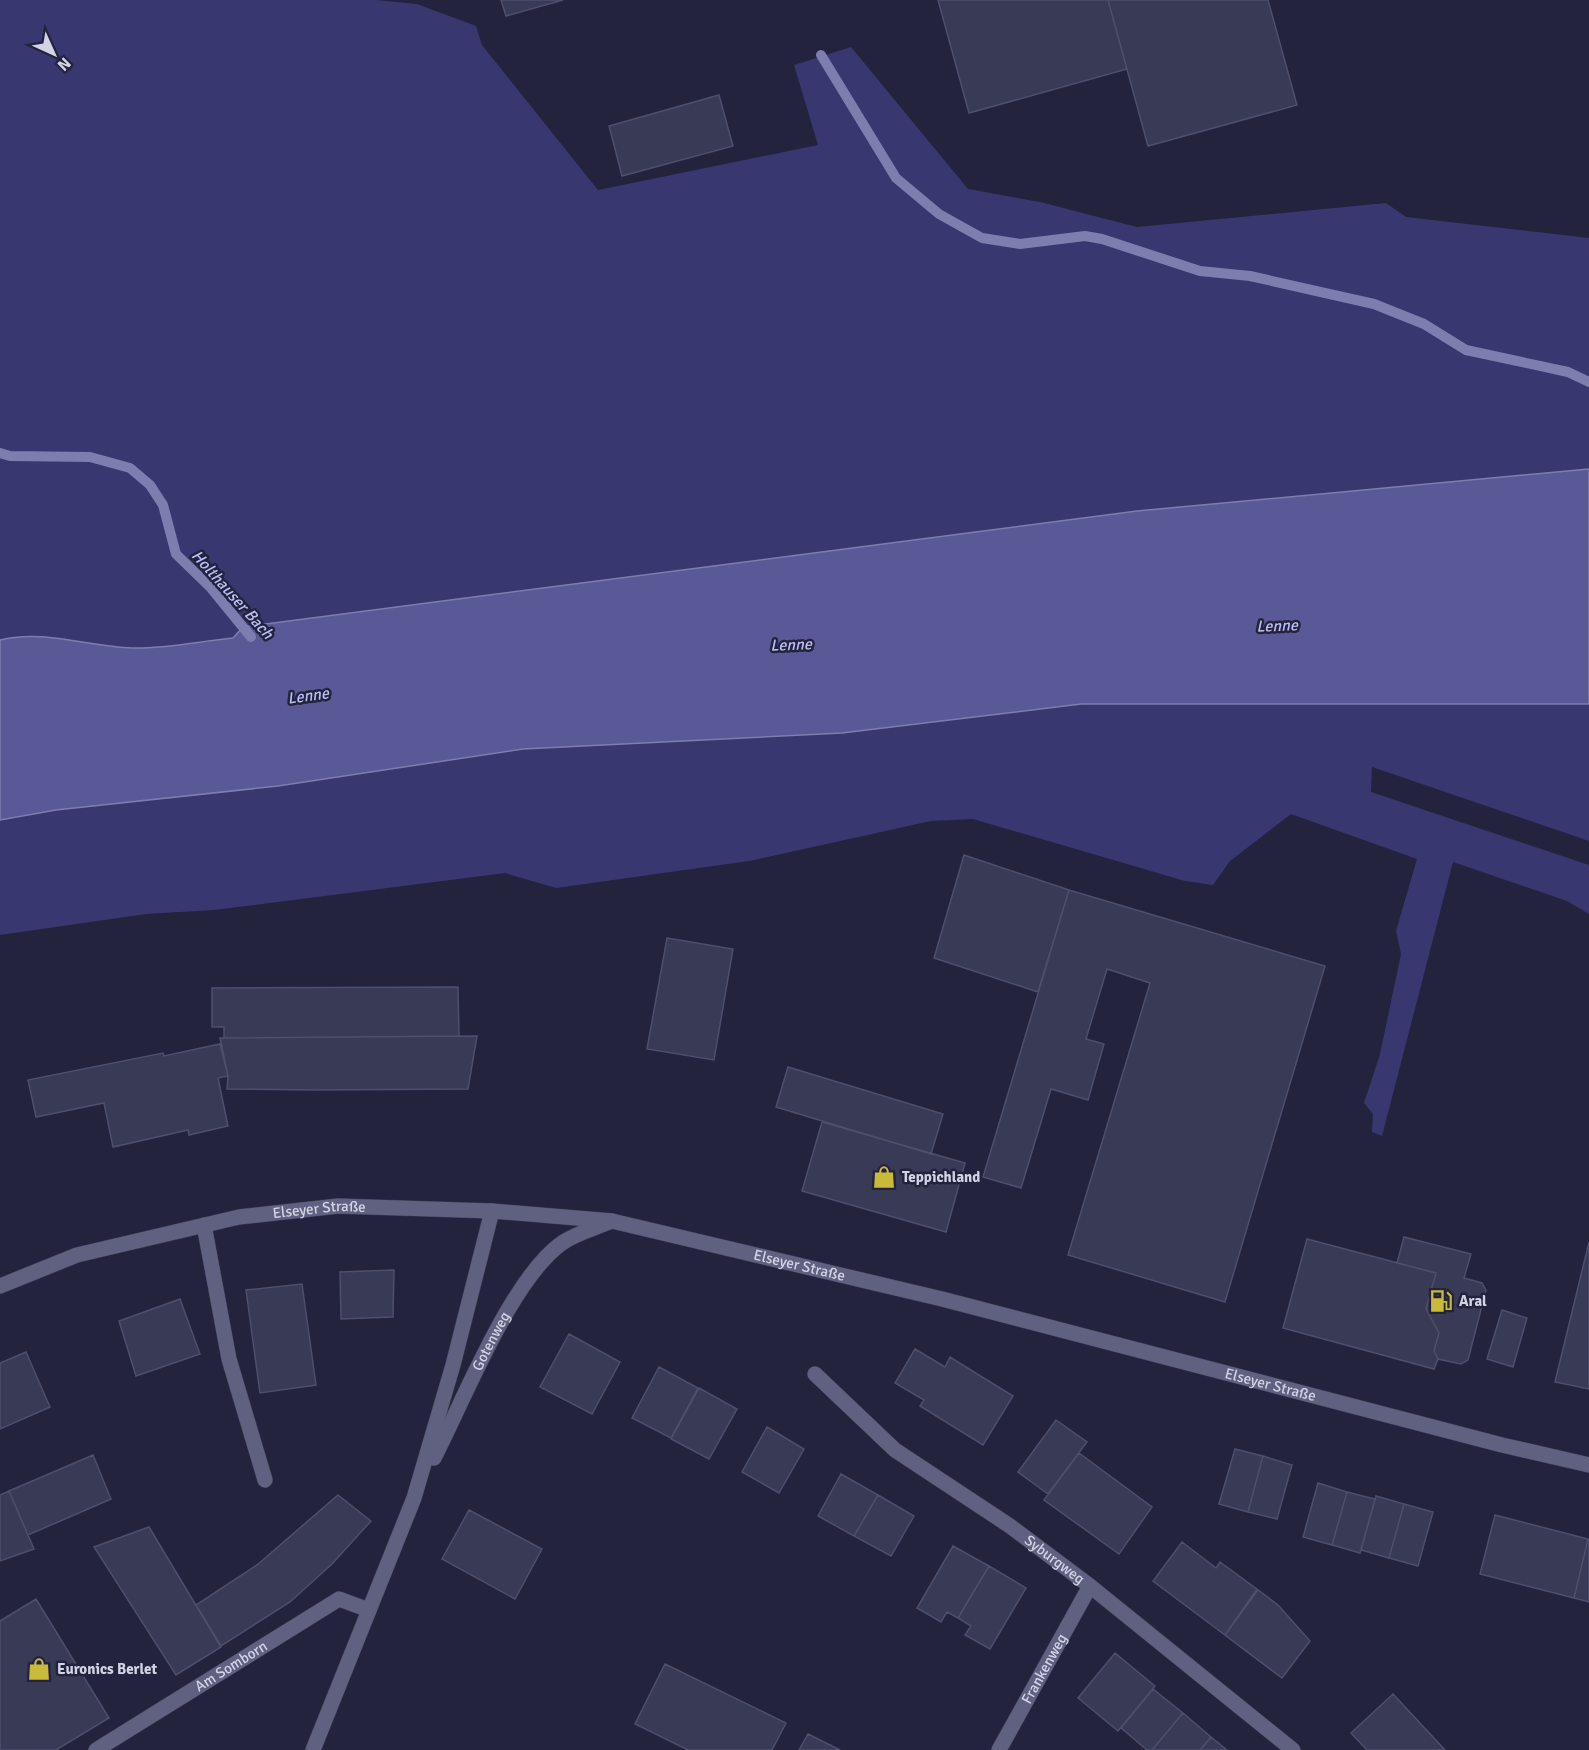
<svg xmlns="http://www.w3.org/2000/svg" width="1589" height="1750" font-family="Signika,sans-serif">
<rect width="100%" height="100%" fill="#23233e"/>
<path fill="#393770" d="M0,0H376L417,4L476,26L482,45L598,190L818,145L794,65L851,47L968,189L1040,202L1137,227L1386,203L1406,217L1589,238V469L1137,511L244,627L233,638C200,641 165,649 132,648C89,647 43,629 0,640Z
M1081,704H1589V841L1372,767L1371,792L1589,865V914L1567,901L1453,862L1382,1136L1372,1132L1373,1114L1364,1103L1380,1054L1401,954L1396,931L1417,859L1291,814L1230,861L1213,885L1185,881L973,819L931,821L749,861L556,888L505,873L214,910L146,914L0,935V820L56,810L278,786L523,749L842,733Z"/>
<path fill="#595998" stroke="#7d7eaf" stroke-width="1.5" d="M1589,469V704H1081L842,733L523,749L278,786L56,810L0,820V640C43,629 89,647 132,648C165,649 200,641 233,638L243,627L1137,511Z"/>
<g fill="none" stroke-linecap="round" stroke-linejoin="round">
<path stroke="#7d7eaf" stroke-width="10" d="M821,55L896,178L939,214L982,238L1020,244L1085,236L1102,239L1200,271L1250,276L1374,304L1424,324L1466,350L1568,372L1589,382
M0,453L10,456L90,457L130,468L150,485L163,505L176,554L211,588L251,637"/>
</g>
<path fill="#393a56" stroke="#4d4f6d" stroke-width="1.5" d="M501,0H563L506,16Z
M938,0H1108L1127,69L969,113Z
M1108,0H1268L1297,105L1148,146Z
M719,95L733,146L622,176L609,126Z
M964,855L1069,890L1038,992L934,958Z
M1069,890L1325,966L1225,1302L1068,1255L1150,983L1107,969L1086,1039L1104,1044L1088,1100L1051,1089L1021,1188L983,1177Z
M667,938L733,949L714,1060L647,1049Z
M458,987L459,1036L224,1038V1027H212V988Z
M477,1036L468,1089L313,1090L227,1089L228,1076L220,1038Z
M220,1044L228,1076L218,1078L228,1126L189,1135L188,1130L113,1147L104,1103L36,1117L28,1080L163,1053L164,1056Z
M788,1067L943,1114L931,1154L776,1107Z
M822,1122L965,1163L946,1232L802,1191Z
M1404,1237L1471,1254L1464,1278L1482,1283L1486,1290L1468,1360L1461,1364L1438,1359L1434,1351L1439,1333L1426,1309L1436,1273L1397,1263Z
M1307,1239L1436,1273L1426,1309L1439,1333L1434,1351L1438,1359L1434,1369L1283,1328Z
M1589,1242V1389L1555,1382Z
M394,1270L393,1317L341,1319L340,1272Z
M302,1284L316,1385L260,1393L246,1290Z
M180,1299L200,1354L136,1376L119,1321Z
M1502,1310L1527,1318L1513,1367L1487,1359Z
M569,1334L620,1362L592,1414L540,1387Z
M915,1349L945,1367L950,1357L1013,1396L983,1445L920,1406L924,1400L895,1383Z
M26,1352L50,1407L0,1429V1363Z
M659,1367L698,1388L671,1438L632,1418Z
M699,1388L737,1409L709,1459L671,1439Z
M1056,1420L1087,1442L1048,1494L1018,1472Z
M767,1427L804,1449L779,1493L742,1472Z
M1235,1449L1263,1456L1248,1512L1219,1504Z
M1079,1453L1152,1507L1119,1554L1044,1500Z
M93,1455L111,1499L28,1535L9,1491Z
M1263,1456L1292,1465L1277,1519L1248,1512Z
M841,1474L878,1495L854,1536L818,1516Z
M1318,1483L1347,1492L1332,1545L1303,1537Z
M9,1491L34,1549L0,1561V1495Z
M1347,1492L1375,1499L1360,1553L1332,1545Z
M338,1495L371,1521L332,1564L290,1602L221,1646L196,1605L257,1565Z
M878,1495L914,1516L891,1556L854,1536Z
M1376,1496L1404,1504L1389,1558L1361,1550Z
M1404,1504L1433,1512L1418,1566L1389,1558Z
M469,1510L542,1549L515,1599L442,1559Z
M1495,1515L1588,1539L1574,1598L1480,1574Z
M149,1527L221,1647L176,1675L94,1547Z
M1588,1539H1589V1602L1574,1598Z
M1182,1542L1216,1568L1220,1562L1258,1590L1225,1635L1153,1581Z
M953,1546L989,1566L958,1618L947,1612L941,1622L917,1608Z
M989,1566L1026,1588L990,1649L965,1635L971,1626L958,1618Z
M1257,1589L1278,1605L1310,1641L1282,1678L1225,1635Z
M36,1599L109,1718L56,1750H0V1621Z
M1115,1653L1155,1686L1118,1731L1078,1698Z
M665,1664L786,1723L772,1750H688L635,1724Z
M1153,1689L1183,1713L1152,1750H1147L1121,1728Z
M1393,1694L1445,1750H1367L1351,1733Z
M1183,1713L1211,1737L1200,1750H1152Z
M808,1734L840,1750H799Z
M1211,1737L1227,1750H1200Z"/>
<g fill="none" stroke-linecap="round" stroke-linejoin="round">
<g stroke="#3c3c52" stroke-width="16">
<path id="lane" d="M204,1225L229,1359L265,1480"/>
</g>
<g stroke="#3c3c52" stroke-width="16">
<g id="street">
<path id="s1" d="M815,1374L895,1450L1010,1526L1090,1586L1293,1750"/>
<path id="s2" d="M434,1458C464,1400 511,1279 562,1243C576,1233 596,1228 612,1221"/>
<path id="s3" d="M96,1750L339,1599L369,1610"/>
<path d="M313,1750L414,1498L453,1365L492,1211"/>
<path id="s4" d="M999,1750L1090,1586"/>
</g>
</g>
<g stroke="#3c3c52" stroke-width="16">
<g id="secondary">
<path id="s5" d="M0,1286L77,1255L239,1217L338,1206L492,1211L612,1221L942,1299L1502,1445L1589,1465"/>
</g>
</g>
<use href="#lane" stroke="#606180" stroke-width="15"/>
<use href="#street" stroke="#606180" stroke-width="15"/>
<use href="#secondary" stroke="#606180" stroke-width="15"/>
</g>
<defs>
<g id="shop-bare" transform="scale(1.8)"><path d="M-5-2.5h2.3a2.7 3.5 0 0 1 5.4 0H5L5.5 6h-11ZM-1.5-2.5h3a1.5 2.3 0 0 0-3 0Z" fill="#caba3a" stroke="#23233e" stroke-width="2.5" paint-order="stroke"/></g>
<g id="fuel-bare" transform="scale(1.8)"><path d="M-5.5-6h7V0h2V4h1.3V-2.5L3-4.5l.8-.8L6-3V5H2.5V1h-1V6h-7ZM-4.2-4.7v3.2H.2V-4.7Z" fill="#caba3a" stroke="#23233e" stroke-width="2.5" paint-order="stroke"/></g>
</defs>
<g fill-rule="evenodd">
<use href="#shop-bare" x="884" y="1177"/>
<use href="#fuel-bare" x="1441" y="1301"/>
<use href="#shop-bare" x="39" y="1669"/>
</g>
<g text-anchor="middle" stroke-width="5" stroke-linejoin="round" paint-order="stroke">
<g font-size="15" font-weight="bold" fill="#d2d3e5" stroke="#23233e" text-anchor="start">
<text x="902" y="1182">Teppichland</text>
<text x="1459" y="1306">Aral</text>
<text x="57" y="1674">Euronics Berlet</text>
</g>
<g font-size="15" fill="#d2d3e5" stroke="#23233e">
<text dy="5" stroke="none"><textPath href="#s5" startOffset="330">Elseyer Straße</textPath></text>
<text dy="5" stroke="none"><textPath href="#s5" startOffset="816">Elseyer Straße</textPath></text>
<text dy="5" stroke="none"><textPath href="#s2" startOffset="130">Gotenweg</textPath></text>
<text dy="5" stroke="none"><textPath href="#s5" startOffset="1302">Elseyer Straße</textPath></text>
<text dy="5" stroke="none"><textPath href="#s1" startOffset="304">Syburgweg</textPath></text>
<text dy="5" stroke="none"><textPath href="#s3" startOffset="159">Am Somborn</textPath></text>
<text dy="5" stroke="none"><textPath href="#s4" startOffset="93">Frankenweg</textPath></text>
</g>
<g font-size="16" font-style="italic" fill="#bcbff7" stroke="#23233e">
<text transform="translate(233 594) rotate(48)" y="6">Holthauser Bach</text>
<text transform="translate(1277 625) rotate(-2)" y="6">Lenne</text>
<text transform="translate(791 644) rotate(-2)" y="6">Lenne</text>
<text transform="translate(308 695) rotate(-8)" y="6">Lenne</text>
</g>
</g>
<g transform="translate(54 54) rotate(135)" stroke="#23233e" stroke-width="4.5" paint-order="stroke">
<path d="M0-4.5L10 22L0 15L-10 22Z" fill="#d2d3e5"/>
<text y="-9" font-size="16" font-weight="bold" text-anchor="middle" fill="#d2d3e5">N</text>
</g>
</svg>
